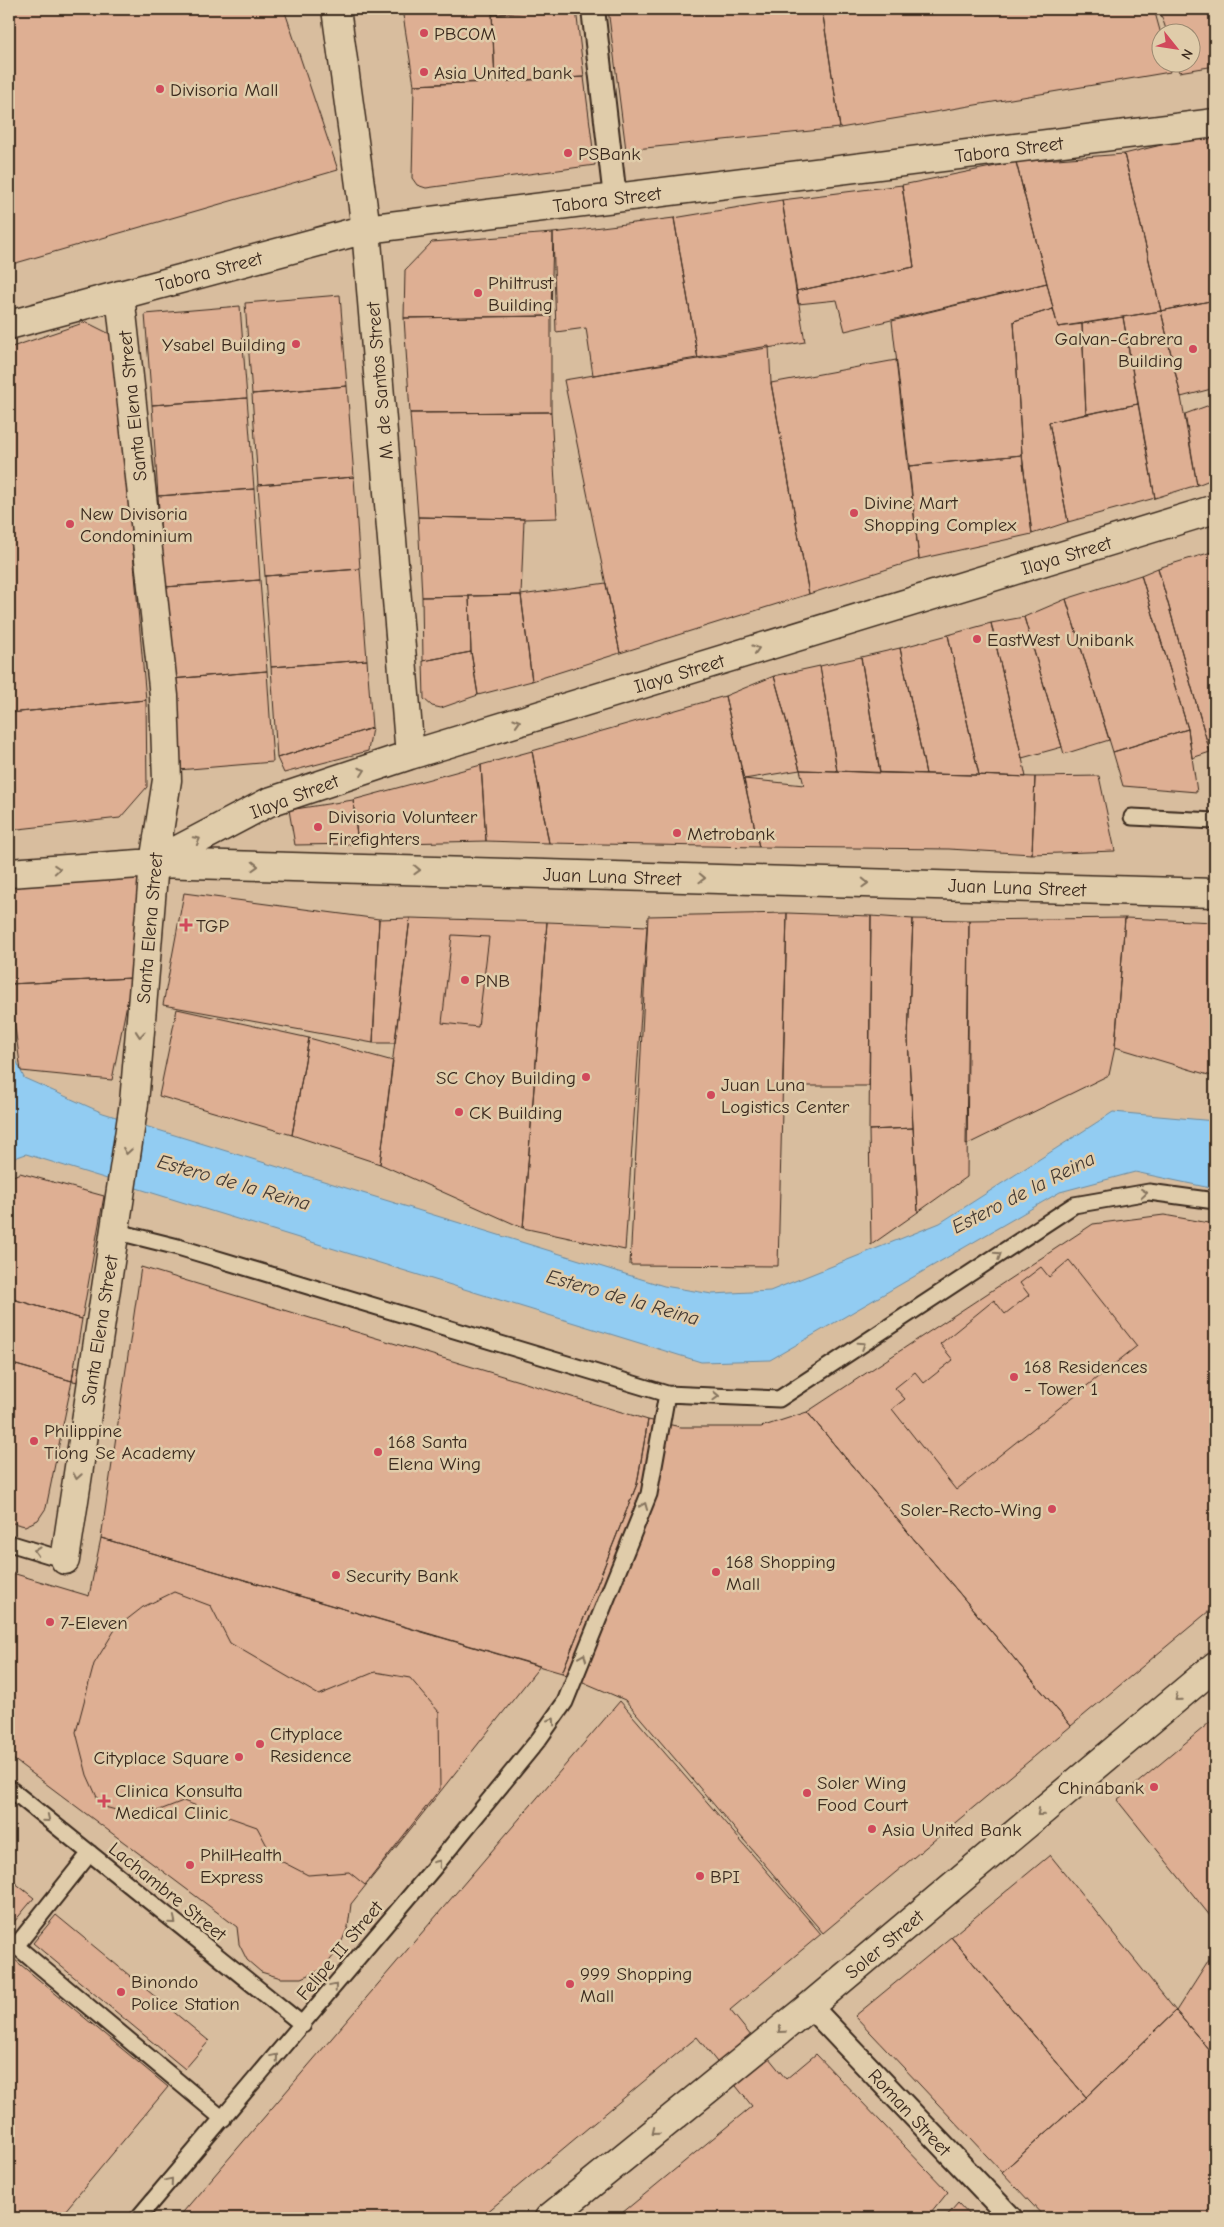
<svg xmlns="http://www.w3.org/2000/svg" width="1224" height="2227" font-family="'Comic Neue',sans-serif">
<rect width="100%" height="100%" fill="#e0ccaa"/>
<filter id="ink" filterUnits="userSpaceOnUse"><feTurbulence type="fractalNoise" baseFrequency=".02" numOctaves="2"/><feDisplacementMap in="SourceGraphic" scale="10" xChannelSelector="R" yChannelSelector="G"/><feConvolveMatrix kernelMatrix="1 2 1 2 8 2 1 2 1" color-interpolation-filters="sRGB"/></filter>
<g filter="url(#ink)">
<path fill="#d8bd9e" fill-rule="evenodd" d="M9,9H1215V2218H9ZM1162,32H1192V62H1162Z"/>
<path fill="#92ccf2" stroke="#6f8b9d" d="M9,1043L24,1078L103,1113L664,1286L712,1294L770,1291L940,1223L1113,1112L1215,1121V1189L1135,1172L1060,1192L770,1360L701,1362L26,1154L9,1160Z"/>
<path fill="#deaf93" stroke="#3b2a1e" d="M9,9H284L338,170L9,265Z
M402,9H492L495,82L414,85Z
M492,9H544L492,15Z
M544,9H576L584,77L495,82L492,15Z
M608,9H822L840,128L626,150Z
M822,9H1154L1162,38V62H1168L1170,72L840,128Z
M1159,9H1215V66L1179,72L1176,62H1192V32H1167Z
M584,77L595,165L426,188L417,185L412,178L414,85Z
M1215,132V300L1161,311L1124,154Z
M1124,154L1161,311L1058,327L1016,162Z
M1016,162L1047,283L845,331L837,300L798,304L796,291L914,267L902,185Z
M902,185L914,267L796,291L782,200Z
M782,200L805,342L698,359L674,218Z
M674,218L698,359L593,375L586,328L556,332L553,233Z
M553,233L551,316L404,318L405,270L432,242Z
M1047,283L1053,309L1014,321L1022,455L909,466L892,321Z
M340,295L347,386L252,394L245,303Z
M1215,300V388L1181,397L1161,311Z
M240,306L247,398L152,405L145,314Z
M1053,309L1058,327L1082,324L1086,414L1049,422L1068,522L1032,534L1022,455L1014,321Z
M1161,311L1181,397L1197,485L1155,498L1123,317Z
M551,316V412L410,413L404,318Z
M1123,317L1138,404L1086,414L1082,324Z
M86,322L114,336L146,700L9,713V348Z
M769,346L771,383L809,594L620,653L564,380Z
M896,360L919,559L809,594L771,383Z
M347,386L354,477L258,485L252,394Z
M247,398L254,489L158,496L152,405Z
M1215,403V478L1197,485L1185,414Z
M1138,404L1155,498L1068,522L1049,422Z
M551,412L557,518L524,519L418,517L410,413Z
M1022,455L1032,534L919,559L909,466Z
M354,477L360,569L265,576L258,485Z
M254,489L260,580L165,587L158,496Z
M418,517L524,519L521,595L422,597Z
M1215,551V751L1210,752L1158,568Z
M1158,568L1210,752L1192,758L1188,729L1141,575Z
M360,569L367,660L271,667L265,576Z
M1141,575L1188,729L1113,752L1066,599Z
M260,580L267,671L171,679L165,587Z
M606,583L620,653L532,681L521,595Z
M521,595L532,681L478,695L471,652L469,596Z
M469,596L471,652L423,661L422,597Z
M1066,599L1109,740L1064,754L1024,617Z
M1024,617L1062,747L1022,758L991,623Z
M991,623L1022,758L1026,777L979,775L948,635Z
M948,635L979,775L926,774L900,648Z
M900,648L926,774L880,773L861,657Z
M471,652L478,695L441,708L432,706L424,699L423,661Z
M861,657L880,773L837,771L820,666Z
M367,660L372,728L277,758L271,667Z
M820,666L837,771L800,770L774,676Z
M267,671L273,762L178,770L171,679Z
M774,676L800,770L744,779L725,696Z
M725,696L759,847L549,843L532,751Z
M146,700L147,787L120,818L9,830V713Z
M372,728L368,751L284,773L277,758Z
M1188,729L1197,792L1123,786L1113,752Z
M532,751L549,843L486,841L481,765Z
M481,765L486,841L358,844L353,800Z
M800,770L1035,777L1032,854L949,849L759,847L744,779L804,785Z
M1099,776L1115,851L1032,854L1035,777Z
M353,800L358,844L295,845L289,810Z
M145,876L132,978L9,984V883Z
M184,893L379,919L373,1043L163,1005Z
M787,913L871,916L869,1086H783Z
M787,913L778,1266L630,1265L648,916Z
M871,916L913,919L908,1039L913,1128L869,1130Z
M410,918L395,1043H373L379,919Z
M410,918L547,922L523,1228L380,1164Z
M1125,918L1215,922V1077L1115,1047Z
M1125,918L1115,1047L1109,1075L966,1145L969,920Z
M913,919L969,920L967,1177L918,1212L908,1039Z
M547,922L647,926L625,1250L523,1228Z
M452,935L489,937L478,1027L442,1023Z
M132,978L112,1080L21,1071L9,984Z
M177,1009L309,1038L292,1135L159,1096Z
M309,1038L393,1061L380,1164L292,1135Z
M913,1128L918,1212L871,1245L869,1130Z
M20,1173L104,1196L82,1319L9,1298V1178Z
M1164,1215L1215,1224V1606L1071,1726L807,1412L1093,1224Z
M1069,1260L1137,1346L956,1490L892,1409L905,1399L895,1388L915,1372L924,1383L953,1360L940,1344L994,1300L1005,1314L1029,1295L1020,1283L1041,1267L1049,1277Z
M141,1267L648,1420L637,1484L562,1673L101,1538Z
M9,1298L82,1319L72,1381L9,1363Z
M9,1363L72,1381L46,1508L38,1520L25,1526L9,1522Z
M74,1367L83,1368L80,1382L72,1381Z
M807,1412L1071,1726L823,1933L625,1700L562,1673L637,1484L648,1420L681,1427H761Z
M101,1538L540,1666L351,1904L348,1927L338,1950L323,1969L302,1978H281L261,1972L247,1960L239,1944L237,1927L9,1756V1572L89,1596Z
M174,1592L211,1606L230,1643L319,1695L375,1672L410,1678L439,1712L440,1789L365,1885L349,1872L308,1875L273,1857L257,1827L183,1801L142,1817L101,1806L87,1775L76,1732L94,1664L116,1628L143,1607Z
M620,1701L821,1934L730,2010L786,2079L816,2054L948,2192L927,2218H616L752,2106L697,2037L480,2218H178Z
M1215,1718V1922L1117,1800Z
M1050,1855L1176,2011L1086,2097L951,1937Z
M9,1878L34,1898L9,1928Z
M56,1915L209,2041L185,2069L33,1943Z
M951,1937L1086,2097L1002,2172L855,2016Z
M1215,1950V2057L1176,2011Z
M9,1955L168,2087L59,2218H9Z
M1176,2011L1215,2057V2218H1045L1002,2172L1086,2097Z
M958,2203L972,2218H945Z"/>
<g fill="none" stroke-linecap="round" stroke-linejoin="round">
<g stroke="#3b2a1e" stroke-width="19">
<path id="service" d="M1132,817L1215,821
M114,1231L178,1247L667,1394L779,1399L1074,1205L1149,1192L1215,1201
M9,1543L65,1560
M9,1788L303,2025
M90,1853L16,1946L223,2119
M138,2218L432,1870L539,1739L565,1702L649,1494L667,1394"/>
</g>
<g stroke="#3b2a1e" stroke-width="26">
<path id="pedestrian" d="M593,9L615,198
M810,2006L1011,2218"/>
</g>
<g stroke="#3b2a1e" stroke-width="31">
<path id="minor" d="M336,9L366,229L410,755
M9,325L366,229L1215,123
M155,862L269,802L410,755L1215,509
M9,873L154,863L1215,893
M65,1560L134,1103L154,863L167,780L164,696L120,295
M549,2218L810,2006L1215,1666"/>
</g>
<use href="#service" stroke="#e0ccaa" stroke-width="15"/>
<use href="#pedestrian" stroke="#e0ccaa" stroke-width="22"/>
<use href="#minor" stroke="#e0ccaa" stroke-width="28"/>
</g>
<defs><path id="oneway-chevron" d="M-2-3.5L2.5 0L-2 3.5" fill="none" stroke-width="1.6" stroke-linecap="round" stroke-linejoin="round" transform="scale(1.25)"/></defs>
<g stroke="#85735d">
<use href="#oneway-chevron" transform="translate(756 649) rotate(-17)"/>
<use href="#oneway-chevron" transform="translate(517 722) rotate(-17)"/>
<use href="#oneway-chevron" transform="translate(362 771) rotate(-19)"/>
<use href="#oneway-chevron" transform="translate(197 840) rotate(-28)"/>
<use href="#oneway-chevron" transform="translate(255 866) rotate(2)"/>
<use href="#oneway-chevron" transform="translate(57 869) rotate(-4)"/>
<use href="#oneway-chevron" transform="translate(417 870) rotate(2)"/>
<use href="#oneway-chevron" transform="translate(702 878) rotate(2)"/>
<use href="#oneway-chevron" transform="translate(865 883) rotate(2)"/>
<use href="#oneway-chevron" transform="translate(140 1034) rotate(95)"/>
<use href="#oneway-chevron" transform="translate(127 1151) rotate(99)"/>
<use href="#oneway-chevron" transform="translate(1144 1193) rotate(-6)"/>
<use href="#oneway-chevron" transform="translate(998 1255) rotate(-33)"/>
<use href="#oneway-chevron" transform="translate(862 1345) rotate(-33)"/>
<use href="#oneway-chevron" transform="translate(716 1396) rotate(2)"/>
<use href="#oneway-chevron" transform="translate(77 1476) rotate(99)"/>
<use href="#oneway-chevron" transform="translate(644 1506) rotate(-68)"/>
<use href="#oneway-chevron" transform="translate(37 1551) rotate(-164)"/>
<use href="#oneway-chevron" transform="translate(583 1657) rotate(-68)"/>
<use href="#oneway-chevron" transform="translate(1178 1698) rotate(140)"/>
<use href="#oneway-chevron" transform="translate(552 1721) rotate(-55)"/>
<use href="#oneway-chevron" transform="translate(1040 1813) rotate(140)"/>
<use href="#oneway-chevron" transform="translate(47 1819) rotate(39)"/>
<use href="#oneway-chevron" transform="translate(438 1863) rotate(-51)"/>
<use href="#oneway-chevron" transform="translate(173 1921) rotate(39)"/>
<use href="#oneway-chevron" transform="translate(334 1987) rotate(-50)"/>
<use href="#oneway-chevron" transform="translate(781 2030) rotate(141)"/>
<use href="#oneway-chevron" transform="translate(275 2057) rotate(-50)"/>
<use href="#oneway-chevron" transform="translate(655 2132) rotate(141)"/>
<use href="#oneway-chevron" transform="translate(170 2181) rotate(-50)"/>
</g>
</g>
<g fill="#d1495b" stroke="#e0ccaa" stroke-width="2">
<circle cx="424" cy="33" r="5"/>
<circle cx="424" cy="72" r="5"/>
<circle cx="160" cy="89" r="5"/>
<circle cx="568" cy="153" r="5"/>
<circle cx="478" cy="293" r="5"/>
<circle cx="296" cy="344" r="5"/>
<circle cx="1193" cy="349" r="5"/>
<circle cx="854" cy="513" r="5"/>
<circle cx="70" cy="524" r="5"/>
<circle cx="977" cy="639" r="5"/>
<circle cx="318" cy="827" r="5"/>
<circle cx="677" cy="833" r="5"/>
<path d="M183.5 917.5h5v5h5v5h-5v5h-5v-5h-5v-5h5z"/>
<circle cx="465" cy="980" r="5"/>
<circle cx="586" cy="1077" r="5"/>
<circle cx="711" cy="1095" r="5"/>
<circle cx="459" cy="1112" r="5"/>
<circle cx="1014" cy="1377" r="5"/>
<circle cx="34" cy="1441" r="5"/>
<circle cx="378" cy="1452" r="5"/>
<circle cx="1052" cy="1509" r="5"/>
<circle cx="716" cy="1572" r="5"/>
<circle cx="336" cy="1575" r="5"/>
<circle cx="50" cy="1622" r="5"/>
<circle cx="260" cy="1744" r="5"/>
<circle cx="239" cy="1757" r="5"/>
<circle cx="1154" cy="1787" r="5"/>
<circle cx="807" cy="1793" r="5"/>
<path d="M101.5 1793.5h5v5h5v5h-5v5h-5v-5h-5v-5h5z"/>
<circle cx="872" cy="1829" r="5"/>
<circle cx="190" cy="1865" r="5"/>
<circle cx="700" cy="1876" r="5"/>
<circle cx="570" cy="1984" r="5"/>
<circle cx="121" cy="1992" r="5"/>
</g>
<g text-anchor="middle" stroke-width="5" stroke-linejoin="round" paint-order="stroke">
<g font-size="19" fill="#3b2a1e" stroke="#e0ccaa" text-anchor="start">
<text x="434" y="40">PBCOM</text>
<text x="434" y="79">Asia United bank</text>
<text x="170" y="96">Divisoria Mall</text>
<text x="578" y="160">PSBank</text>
<text x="488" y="289">Philtrust<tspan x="488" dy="22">Building</tspan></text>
<text x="1183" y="345" text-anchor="end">Galvan-Cabrera<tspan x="1183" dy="22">Building</tspan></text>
<text x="286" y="351" text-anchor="end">Ysabel Building</text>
<text x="864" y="509">Divine Mart<tspan x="864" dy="22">Shopping Complex</tspan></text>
<text x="80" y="520">New Divisoria<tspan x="80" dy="22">Condominium</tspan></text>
<text x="987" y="646">EastWest Unibank</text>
<text x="328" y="823">Divisoria Volunteer<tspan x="328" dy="22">Firefighters</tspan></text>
<text x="687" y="840">Metrobank</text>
<text x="196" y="932">TGP</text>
<text x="475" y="987">PNB</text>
<text x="576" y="1084" text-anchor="end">SC Choy Building</text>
<text x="721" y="1091">Juan Luna<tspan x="721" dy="22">Logistics Center</tspan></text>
<text x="469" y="1119">CK Building</text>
<text x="1024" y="1373">168 Residences<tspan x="1024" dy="22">- Tower 1</tspan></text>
<text x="44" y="1437">Philippine<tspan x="44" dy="22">Tiong Se Academy</tspan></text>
<text x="388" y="1448">168 Santa<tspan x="388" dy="22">Elena Wing</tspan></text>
<text x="1042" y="1516" text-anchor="end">Soler-Recto-Wing</text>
<text x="726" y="1568">168 Shopping<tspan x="726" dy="22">Mall</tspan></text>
<text x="346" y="1582">Security Bank</text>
<text x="60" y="1629">7-Eleven</text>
<text x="270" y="1740">Cityplace<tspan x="270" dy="22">Residence</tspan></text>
<text x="229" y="1764" text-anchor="end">Cityplace Square</text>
<text x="817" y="1789">Soler Wing<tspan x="817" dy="22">Food Court</tspan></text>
<text x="1144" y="1794" text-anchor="end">Chinabank</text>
<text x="115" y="1797">Clinica Konsulta<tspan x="115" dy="22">Medical Clinic</tspan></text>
<text x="882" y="1836">Asia United Bank</text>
<text x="200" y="1861">PhilHealth<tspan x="200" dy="22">Express</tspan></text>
<text x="710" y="1883">BPI</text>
<text x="580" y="1980">999 Shopping<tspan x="580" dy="22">Mall</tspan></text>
<text x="131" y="1988">Binondo<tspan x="131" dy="22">Police Station</tspan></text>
</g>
<g font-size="19" fill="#3b2a1e" stroke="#e0ccaa">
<text transform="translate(1009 149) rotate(-7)" y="7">Tabora Street</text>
<text transform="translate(607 199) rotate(-7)" y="7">Tabora Street</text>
<text transform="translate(209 271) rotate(-15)" y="7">Tabora Street</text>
<text transform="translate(379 381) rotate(-95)" y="7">M. de Santos Street</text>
<text transform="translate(132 406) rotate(-96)" y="7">Santa Elena Street</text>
<text transform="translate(1066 555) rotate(-17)" y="7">Ilaya Street</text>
<text transform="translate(679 673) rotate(-17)" y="7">Ilaya Street</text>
<text transform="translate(294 796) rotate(-21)" y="7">Ilaya Street</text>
<text transform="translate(612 876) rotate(2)" y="7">Juan Luna Street</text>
<text transform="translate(1017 887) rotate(2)" y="7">Juan Luna Street</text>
<text transform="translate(149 928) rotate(-85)" y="7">Santa Elena Street</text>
<text transform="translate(99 1330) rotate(-81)" y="7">Santa Elena Street</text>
<text transform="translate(168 1891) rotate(39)" y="7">Lachambre Street</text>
<text transform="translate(884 1944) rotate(-40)" y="7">Soler Street</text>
<text transform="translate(339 1950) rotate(-50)" y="7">Felipe II Street</text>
<text transform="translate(910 2112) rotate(47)" y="7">Roman Street</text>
</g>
<g font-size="20" font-style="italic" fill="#443a33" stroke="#e0ccaa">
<text transform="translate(234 1182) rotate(16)" y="7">Estero de la Reina</text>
<text transform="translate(1023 1192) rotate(-27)" y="7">Estero de la Reina</text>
<text transform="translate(623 1297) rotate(16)" y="7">Estero de la Reina</text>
</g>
</g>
<rect width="1224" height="2227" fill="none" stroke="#e0ccaa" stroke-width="30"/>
<rect x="15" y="15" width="1194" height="2197" fill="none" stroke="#3b2a1e" stroke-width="2" filter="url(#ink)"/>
<g transform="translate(1176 48) rotate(120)"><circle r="24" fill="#e0ccaa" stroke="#9e8b72"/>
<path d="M0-4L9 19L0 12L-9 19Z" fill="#d1495b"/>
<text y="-8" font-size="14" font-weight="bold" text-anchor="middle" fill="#3b2a1e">N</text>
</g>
</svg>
